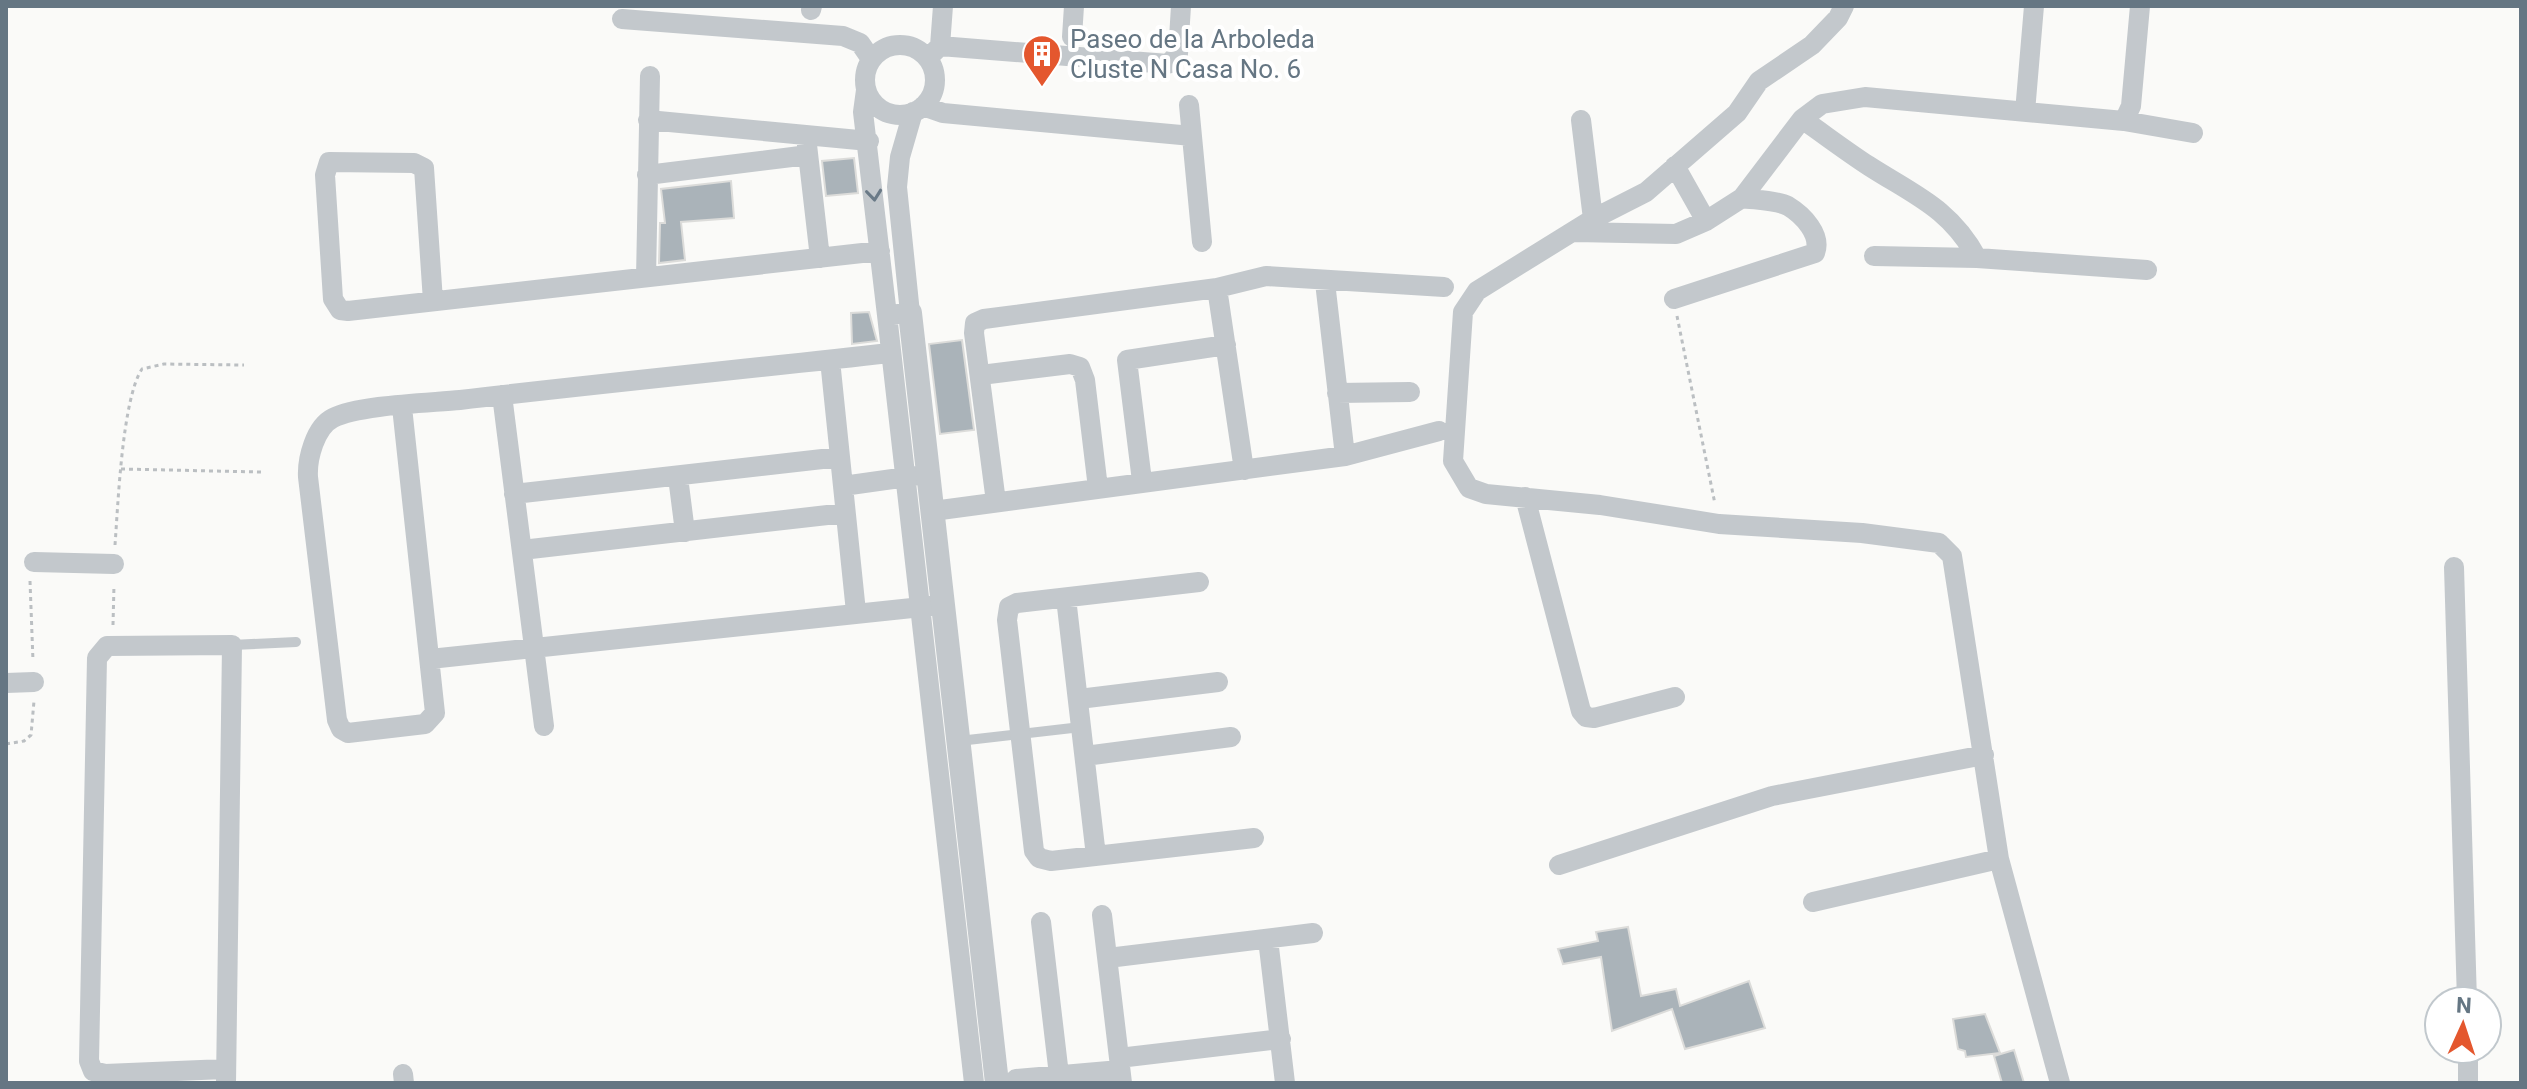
<svg xmlns="http://www.w3.org/2000/svg" width="2527" height="1089" font-family="Roboto,sans-serif">
<rect width="100%" height="100%" fill="#fafaf8"/>
<path fill="#aab3b9" stroke="#dcdcda" stroke-width="2" d="M854,158L858,193L826,196L822,161Z
M731,181L734,218L681,222L685,260L659,263L660,223H665L661,189Z
M869,312L877,341L852,344L851,313Z
M962,340L974,430L940,434L929,344Z
M1628,927L1641,996L1676,989L1680,1006L1749,981L1765,1028L1685,1049L1672,1009L1612,1031L1601,957L1563,964L1558,949L1598,941L1596,932Z
M1985,1014L2000,1053L1966,1057L1965,1051L1958,1049L1953,1019Z
M2014,1050L2024,1083H2002L1994,1056Z"/>
<g fill="none" stroke-linecap="round" stroke-linejoin="round">
<path stroke="#bbbfc2" stroke-width="3" stroke-dasharray="4 4" stroke-linecap="butt" d="M1677,316L1715,504
M121,469L261,472
M115,545C118,506 122,399 142,369L164,364L244,365
M30,581L33,661
M113,625L114,585
M6,744L24,741L31,735L34,701"/>
<path stroke="#c3c8cc" stroke-width="10" d="M232,645L296,642
M959,741L1081,727"/>
<path stroke="#c3c8cc" stroke-width="20" d="M1844,6L1838,18L1812,45L1759,81L1737,113L1646,192L1593,219L1477,291L1463,312L1453,461L1469,488L1486,494L1600,505L1719,524L1862,533L1939,543L1952,556L1999,859L2060,1083
M811,10L812,6
M622,19L843,36L860,43L871,59
M1072,37L1074,6
M865 80a35 35 0 1 1 70 0a35 35 0 1 1-70 0Z
M940,46L943,6
M928,58L940,46L1168,64L1178,54L1181,6
M866,90L863,112L887,315L910,313L897,187L900,157L913,112
M1189,105L1202,242
M923,106L943,113L1192,136
M2025,112L2034,6
M1802,119C1825,135 1846,151 1869,166C1914,195 1950,208 1977,258L2147,270
M648,120L869,141
M1581,120L1593,219
M2124,121L2131,106L2140,6
M807,145L820,258
M1675,166L1706,221
M647,175L808,155
M1575,232L1676,234L1706,221L1742,198L1802,119L1822,104L1865,97L2124,121L2193,133
M1874,256L1977,258
M646,278L650,76
M1325,282L1345,456
M1217,288L1244,470
M1674,299L1815,253C1822,235 1803,215 1788,206C1776,200 1755,200 1742,198
M433,301L424,168L414,163L329,162L325,175L333,299L340,310L348,311L880,251
M887,315L974,1083
M830,360L856,612
M981,375L1070,364L1080,367L1085,380L1098,488
M1337,393L1410,392
M502,395L544,726
M402,407L435,713L425,724L348,733L341,729L337,720L308,477C307,459 315,427 333,418C358,405 429,403 460,400C603,383 747,369 890,353
M678,477L685,532
M1142,481L1127,360L1226,345
M843,486L914,476
M514,494L840,457
M1525,497L1581,711L1586,717L1594,718L1675,697
M996,502L974,333L975,323L984,319L1217,288L1266,276L1444,287
M933,511L1345,456L1439,431
M522,550L845,513
M34,562L114,564
M2454,567L2467,1001
M1199,582L1017,603L1009,607L1007,620L1034,851L1039,858L1051,861L1254,838
M1066,598L1096,856
M430,659L931,606
M6,683L34,682
M1079,699L1218,682
M1085,756L1231,737
M1559,865L1772,796L1984,755
M1813,902L1999,859
M1102,915L1122,1083
M1041,922L1059,1075
M1268,939L1285,1083
M1108,958L1313,933
M2468,1049V1083
M1119,1058L1281,1039
M225,1069L105,1074L93,1071L89,1061L97,658L107,646L232,645L226,1083
M403,1074L404,1083
M1016,1079L1120,1070"/>
<path stroke="#c3c8cc" stroke-width="24" d="M910,313L997,1083"/>
</g>
<defs><path id="oneway-chevron" d="M-2-3.5L2.5 0L-2 3.5" fill="none" stroke-width="1.6" stroke-linecap="round" stroke-linejoin="round" transform="scale(2)"/></defs>
<use stroke="#6a7a87" href="#oneway-chevron" transform="translate(874 195) rotate(84)"/>
<defs>
<g id="building-pin" transform="scale(2)"><path d="M0 17L-7.5 6A9.5 9.5 0 1 1 7.5 6Z" fill="#e4572e" stroke="#fff"/><path d="M-4-6H4V6H1V3H-1V6H-4ZM-2.5-4.3h1.7v1.8h-1.7ZM.8-4.3h1.7v1.8H.8ZM-2.5-1h1.7V.8h-1.7ZM.8-1h1.7V.8H.8Z" fill="#fff"/></g>
</defs>
<g fill-rule="evenodd">
<use href="#building-pin" x="1042" y="54"/>
</g>
<g text-anchor="middle" stroke-width="8" stroke-linejoin="round" paint-order="stroke">
<g font-size="26" fill="#657683" stroke="#fff" text-anchor="start">
<text x="1070" y="48">Paseo de la Arboleda<tspan x="1070" dy="30">Cluste N Casa No. 6</tspan></text>
</g>
</g>
<rect width="2527" height="1089" fill="none" stroke="#657683" stroke-width="16"/>
<g transform="translate(2463 1025) rotate(3)"><circle r="38" fill="#ffffff" stroke="#c1c8cd" stroke-width="2"/>
<path d="M0-6L14 30L0 20L-14 30Z" fill="#e4572e"/>
<text y="-12" font-size="22" font-weight="bold" text-anchor="middle" fill="#657683">N</text>
</g>
</svg>
